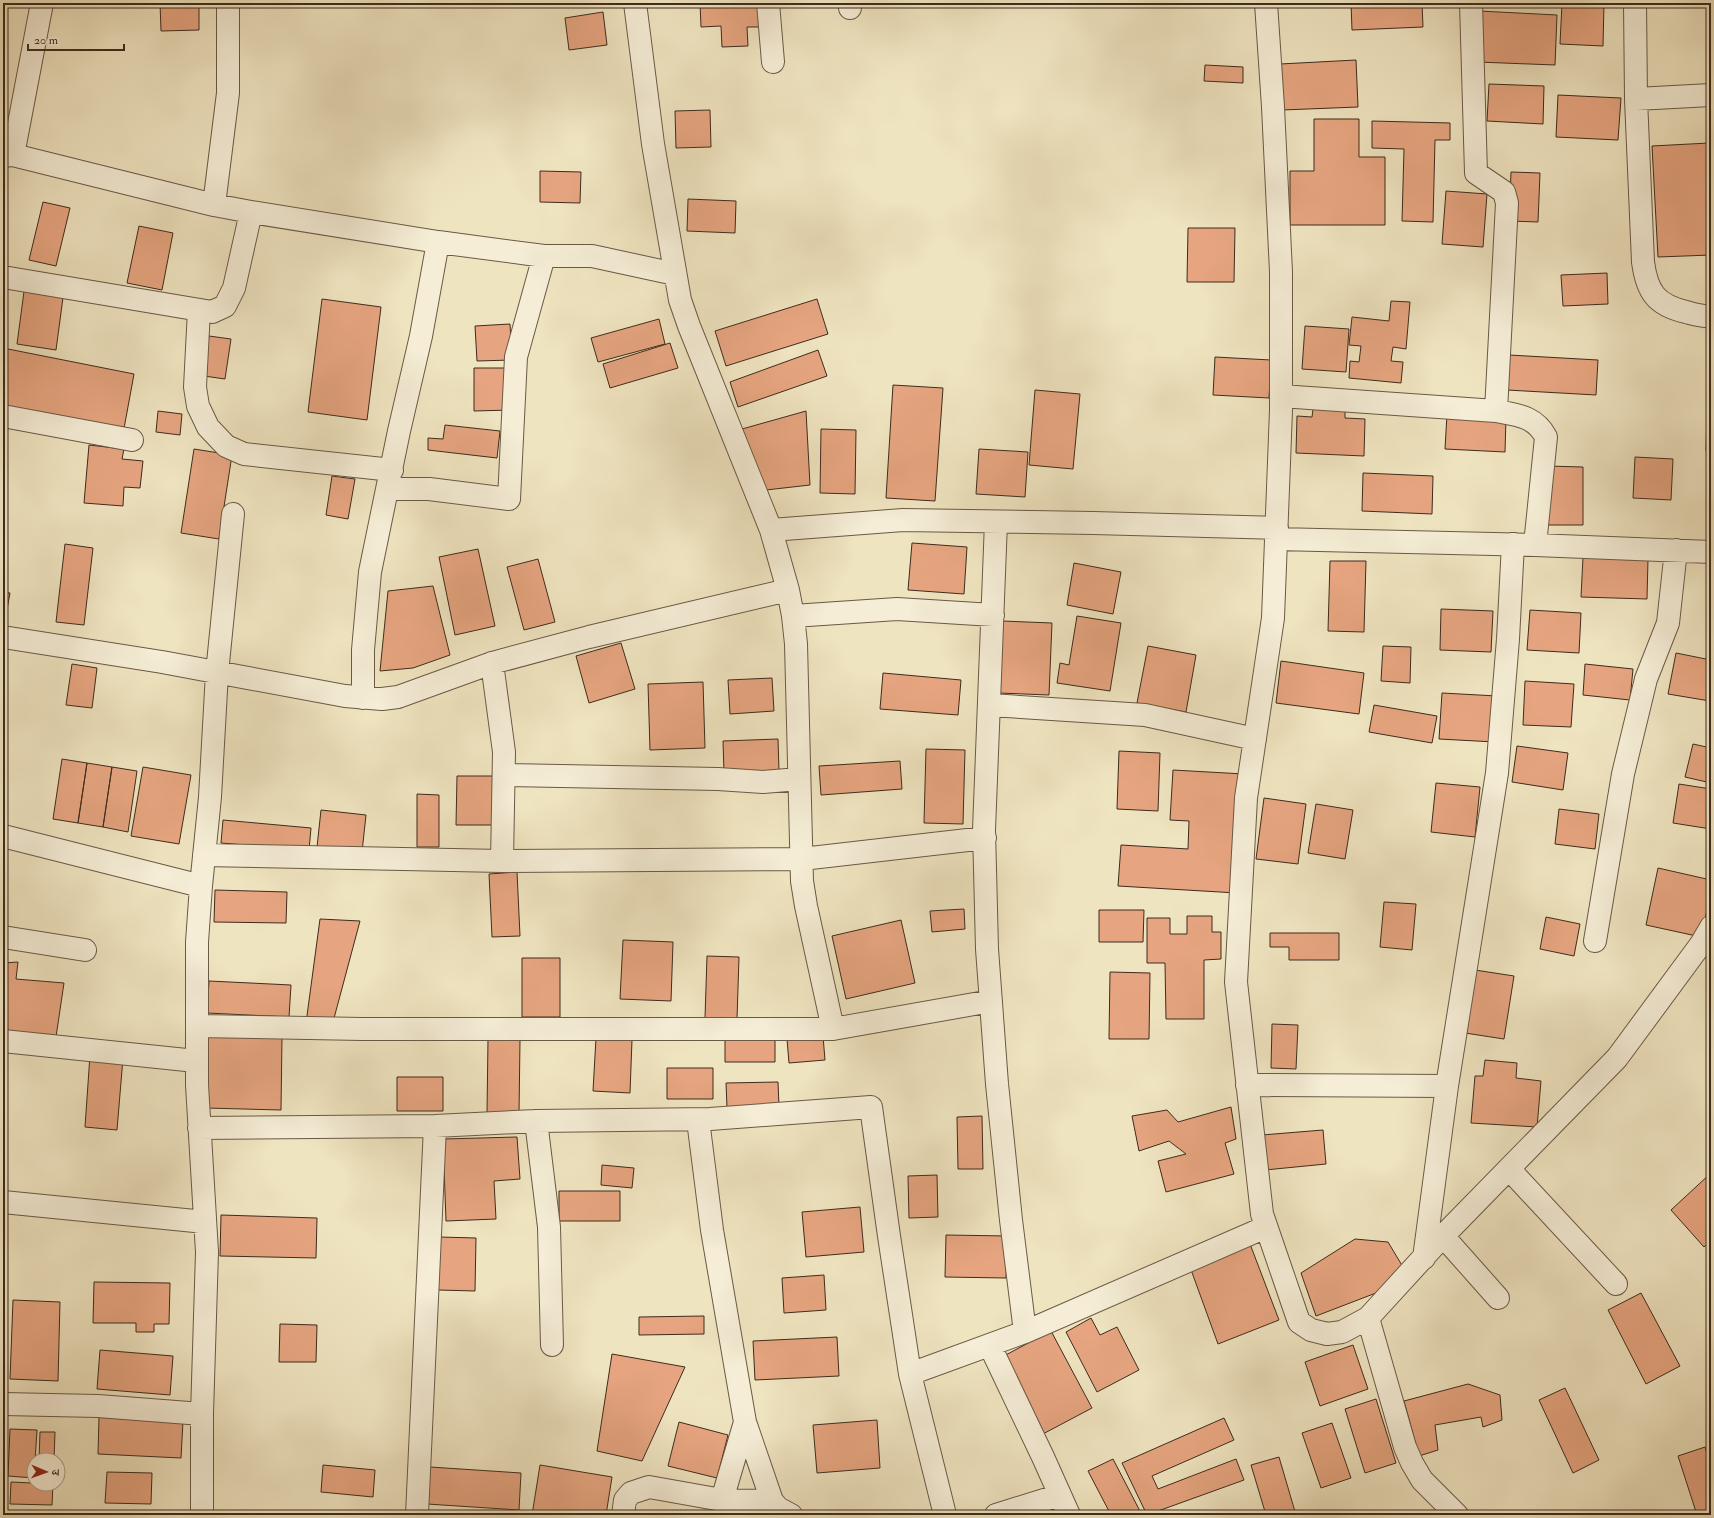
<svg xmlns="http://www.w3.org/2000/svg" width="1714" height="1518" font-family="'IM FELL Double Pica','Noto Serif Devanagari',serif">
<rect width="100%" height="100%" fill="#efe4c0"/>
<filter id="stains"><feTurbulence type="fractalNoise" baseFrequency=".005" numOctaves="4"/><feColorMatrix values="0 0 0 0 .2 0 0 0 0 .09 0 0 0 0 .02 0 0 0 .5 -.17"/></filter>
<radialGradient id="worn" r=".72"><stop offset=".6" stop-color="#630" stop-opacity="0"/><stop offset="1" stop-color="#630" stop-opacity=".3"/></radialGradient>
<path fill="#e6a580" stroke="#3e2b1c" d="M160,3H199V30L161,31Z
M700,3H760L761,27H747L748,46L722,47L721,26L701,27Z
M1351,3H1422L1423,27L1352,30Z
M1562,3H1604L1603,46L1560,44Z
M1479,11L1557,15L1555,65L1477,62Z
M603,12L607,45L569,50L565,18Z
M1356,60L1358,107L1282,110L1280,64Z
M1205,65L1243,67V83L1204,81Z
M1489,84L1544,86L1543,124L1487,121Z
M1558,95L1621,98L1618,140L1556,137Z
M710,110L711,147L676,148L675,111Z
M1314,119H1359V157H1385V225H1290V171H1314Z
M1372,121L1450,123V140H1435L1433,222L1402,221L1404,149L1372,148Z
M1709,143L1711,255L1658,257L1652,146Z
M540,171L581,172L580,203L540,202Z
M1511,172L1540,173L1538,222L1509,221Z
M1446,191L1487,194L1483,247L1442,244Z
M688,199L736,201L735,233L687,231Z
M43,202L70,208L56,266L29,260Z
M139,226L173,233L162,290L127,283Z
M1188,228H1235L1234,282H1187Z
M1607,273L1608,304L1563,306L1561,275Z
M25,284L64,290L56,350L17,344Z
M322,299L381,307L367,420L308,412Z
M817,299L828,334L726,366L715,331Z
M1391,301L1410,302L1406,349L1393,347L1391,361L1403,362L1401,383L1349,378L1350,361L1359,362L1361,346L1349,345L1352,317L1389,321Z
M659,319L665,344L598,362L591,338Z
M510,324L512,360L477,361L475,326Z
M1305,326L1349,329L1346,372L1302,369Z
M209,336L231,339L225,379L204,376Z
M670,343L678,368L610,388L603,364Z
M3,348L134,374L123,434L3,411Z
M818,350L827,376L738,407L730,382Z
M1509,355L1598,360L1596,395L1507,390Z
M1215,357L1271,360L1269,398L1213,395Z
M474,368H510L511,410L474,411Z
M893,385L943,388L935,501L886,498Z
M1035,390L1080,394L1073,469L1029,465Z
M1313,409L1345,411V418L1365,419L1364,456L1296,453L1297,416L1312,417Z
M158,411L182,414L180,435L156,432Z
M806,411L810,485L766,490L742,429Z
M1707,413H1711V451H1706Z
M1447,414L1506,417L1505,452L1445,449Z
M445,425L500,431L497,458L428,450V438L443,439Z
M821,429L856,430L855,494L820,493Z
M89,445L124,449L122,459L143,461L140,488L124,487L123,506L84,503Z
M194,449L232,455L219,539L181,533Z
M979,449L1028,452L1025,497L976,494Z
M1635,457L1673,459L1671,500L1633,498Z
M1548,466L1583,467V525H1548Z
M1363,473L1433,476L1432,514L1362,511Z
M332,476L355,479L348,519L326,515Z
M912,543L967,547L964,594L908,590Z
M65,544L93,548L84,625L56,622Z
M478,549L495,626L455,635L439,557Z
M1583,557L1648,559L1647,599L1581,597Z
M538,559L555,622L524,630L507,567Z
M1330,561H1366L1364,632L1328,631Z
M1074,563L1121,572L1113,614L1067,605Z
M433,586L450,655L413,668L380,671L388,591Z
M3,592L10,593L6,615H3Z
M1441,609L1493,611L1491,652L1440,650Z
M1530,610L1581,613L1579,653L1527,650Z
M1077,616L1121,623L1110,691L1057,683L1060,663L1069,665Z
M1002,621L1052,623L1049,695L999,693Z
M621,643L635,689L589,703L576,656Z
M1148,646L1196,655L1186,712L1137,703Z
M1383,646L1411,647L1410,683L1381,681Z
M1676,653L1711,660L1710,701L1668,694Z
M1281,661L1364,673L1359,714L1276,703Z
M72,664L97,668L92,708L66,705Z
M1585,664L1633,669L1630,700L1583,695Z
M883,673L961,680L958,715L880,709Z
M772,678L774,711L730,714L728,680Z
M1525,681L1574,684L1571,727L1523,725Z
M703,682L705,748L650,750L648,684Z
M1442,693L1497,696L1495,742L1439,739Z
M1374,705L1437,716L1432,743L1369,732Z
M778,739L779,771L724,772L723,741Z
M1693,744L1711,748V783L1685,777Z
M1517,746L1568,753L1563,790L1512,782Z
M926,749L965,750L963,824L924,823Z
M1119,751L1160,753L1158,811L1117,809Z
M62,759L87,763L78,823L53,819Z
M900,761L902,789L821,795L819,766Z
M87,763L112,767L103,827L78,823Z
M112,767L137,771L128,832L103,827Z
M143,767L191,775L179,844L131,836Z
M1173,770L1244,774L1237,893L1118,886L1121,845L1188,849L1189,821L1170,820Z
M457,776H497V825H456Z
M1436,783L1480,787L1475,837L1431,832Z
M1679,784L1711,789V829L1673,823Z
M417,794L439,795V847H417Z
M1264,798L1306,804L1298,864L1256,859Z
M1316,804L1353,810L1345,859L1308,853Z
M1559,809L1599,814L1595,849L1555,844Z
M321,810L366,815L362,852L317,847Z
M223,820L311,828L309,850L221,843Z
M1658,868L1711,880V892L1701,937L1646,925Z
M517,872L520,936L492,937L489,874Z
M215,890L287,892L286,923L214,922Z
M1384,902L1416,904L1412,950L1380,947Z
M964,909L965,929L932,932L930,911Z
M1099,910H1144L1143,942H1099Z
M1187,916H1212V932H1221V959L1204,960V1019H1166L1165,963H1147V918H1170V934H1187Z
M1546,917L1580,924L1574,956L1540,949Z
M320,919L360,921L333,1022L306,1023Z
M901,920L915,983L846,999L832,936Z
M1270,933H1339V960H1289V947H1270Z
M623,940L673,942L671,1001L620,999Z
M707,956L739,957L737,1019L705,1018Z
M522,958H560V1017H522Z
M18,962L16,979L64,983L56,1037L3,1032V963Z
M1475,970L1514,976L1504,1039L1465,1033Z
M1110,972L1150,973L1149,1039H1109Z
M209,981L291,985L289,1017L207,1013Z
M1272,1024L1298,1025L1296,1069L1271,1068Z
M208,1035L282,1037L281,1110L206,1108Z
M823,1036L825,1060L789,1063L787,1039Z
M775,1037V1062H725V1038Z
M596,1038L632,1040L630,1093L593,1091Z
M488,1039L520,1040L519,1113H487Z
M90,1055L123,1058L117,1130L85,1127Z
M1485,1060L1517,1063L1516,1078L1541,1081L1537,1127L1471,1123L1475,1076H1483Z
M667,1068H713V1099H667Z
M397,1077H443V1111H397Z
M778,1082L779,1106L727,1108L726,1083Z
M1231,1107L1236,1139L1225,1143L1234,1174L1166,1192L1158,1161L1186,1154L1169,1141L1139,1151L1132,1116L1167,1110L1178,1122Z
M982,1116L983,1169H958L957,1117Z
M1323,1130L1326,1164L1265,1170L1262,1135Z
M517,1137L520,1179L494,1181L496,1219L446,1221L443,1139Z
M602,1165L634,1168L632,1188L601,1185Z
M1711,1173V1240L1704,1247L1671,1210Z
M937,1175L938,1217L909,1218L908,1176Z
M559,1191H620V1221H559Z
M860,1207L864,1252L806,1257L802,1212Z
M3,1213L6,1214L3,1245Z
M221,1215L317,1218L316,1258L220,1256Z
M946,1235L1008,1236L1006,1278L945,1277Z
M439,1237L476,1238L475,1291L438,1290Z
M1355,1239L1388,1242L1403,1267L1376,1293L1316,1316L1301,1273Z
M1250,1244L1279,1320L1218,1344L1190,1267Z
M824,1275L826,1310L784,1313L782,1278Z
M94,1282L170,1283L169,1324H154V1332H136V1323H93Z
M1641,1293L1680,1366L1646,1384L1608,1310Z
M13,1300L60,1302L58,1381L10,1379Z
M704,1316V1334L639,1335V1317Z
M1091,1318L1100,1335L1117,1327L1139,1370L1097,1392L1066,1332Z
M280,1324L317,1325L316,1362H279Z
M1051,1331L1092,1408L1041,1435L1000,1358Z
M837,1337L839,1376L755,1380L753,1341Z
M1353,1345L1368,1389L1320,1406L1305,1362Z
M100,1350L173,1356L170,1395L97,1389Z
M612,1354L685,1367L642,1461L597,1451Z
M1468,1384L1500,1395L1502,1420L1483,1427L1481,1417L1435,1425L1438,1450L1419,1456L1404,1401Z
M1565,1388L1599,1460L1573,1473L1539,1400Z
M1376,1399L1396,1463L1365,1473L1345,1409Z
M99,1417L183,1421L181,1458L98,1454Z
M1224,1418L1234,1440L1152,1476L1158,1489L1236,1459L1244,1480L1147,1515L1122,1463Z
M877,1420L880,1468L817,1473L813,1425Z
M679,1422L728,1435L717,1478L668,1466Z
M1332,1423L1351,1478L1321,1488L1302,1433Z
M10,1429L37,1430L34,1478L8,1476Z
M40,1432H55L54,1460H39Z
M1705,1447L1711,1466V1515H1697L1678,1456Z
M1279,1457L1296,1515H1266L1251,1465Z
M1113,1459L1142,1515H1111L1088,1471Z
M323,1465L375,1470L373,1497L321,1492Z
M540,1465L612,1477L606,1515H532Z
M430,1467L521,1473L519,1510L427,1504Z
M107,1472L152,1473L151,1504L105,1503Z
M11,1482L53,1484L52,1505L10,1504Z"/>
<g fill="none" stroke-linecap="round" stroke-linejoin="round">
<g stroke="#6a5945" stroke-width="24">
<path id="street" d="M635,3L653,144L680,300L689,326L771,530L788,590L793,616L796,644L802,881L806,906L833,1029
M768,3L773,62
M850,3V8
M1266,3L1273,107L1281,272V410L1273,618L1246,798L1236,982L1262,1214L1299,1322L1311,1330L1327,1334L1342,1332L1368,1318L1443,1236L1617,1058L1701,944L1711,927
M1471,3L1476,173L1504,192L1507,203L1496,411
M1635,3L1636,99L1643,262C1647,292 1656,305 1686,312C1694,314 1703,317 1711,316
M1636,99L1711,95
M13,155L42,3
M3,156L13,155L214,205L251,212L438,242L544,256H592L675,274
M214,205L228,93V3
M3,277L212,312L225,306L234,288L251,212
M199,310L195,387L198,406L208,427L226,446L244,454L392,470
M1281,396L1496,411C1517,415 1535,416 1546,437L1535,545
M3,416L132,440
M388,489H429L509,499L516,357L544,256
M996,522L984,830L987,949L997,1084L1011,1220L1025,1332
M771,530L903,520L1093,523L1277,528
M1276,539L1535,545L1711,552
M793,616L897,609L993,615
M3,637L162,662L345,696L382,699L398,697L492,663L589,637L788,590
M492,663L504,752L502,861
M363,698V650L370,572L399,431L421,336L438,242
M990,705L1145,715L1255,739
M504,775L718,779L763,782L799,779
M3,836L201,886
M204,855L502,861L802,859L985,838
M3,937L85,950
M1595,941L1623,774L1646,679L1668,623L1676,550
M197,1026L362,1029H833L991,1001
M3,1041L196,1061
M1247,1085L1447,1086
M698,1120L712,1230L745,1422L772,1501
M536,1121L549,1227L552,1345
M199,1128L435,1126L536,1121L710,1119L871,1107L889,1236L910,1374L945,1515
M1509,1169L1616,1284
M3,1202L205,1222
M1443,1236L1498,1298
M1424,1258L1447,1086L1497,773L1508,639L1513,544
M1368,1318L1405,1447L1412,1463L1422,1480L1457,1515
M990,1346L1043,1457L1069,1515
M910,1374L1025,1332L1266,1227
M3,1404L98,1406L202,1414
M723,1514L722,1500L745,1422
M202,1515V1414L207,1252L197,1085V942L201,886L210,797L217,673L233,514
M417,1515L435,1126
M623,1515L625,1500L631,1493L649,1487L722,1500L772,1501L778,1508L791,1515
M996,1515L1060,1495"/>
</g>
<use href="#street" stroke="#f5edd6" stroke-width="22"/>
</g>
<rect width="1714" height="1518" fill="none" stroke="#efe4c0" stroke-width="16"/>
<rect x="4" y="4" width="1706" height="1510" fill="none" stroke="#3e2b1c" stroke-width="2"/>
<rect x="8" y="8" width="1698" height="1502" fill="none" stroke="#3e2b1c"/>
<g transform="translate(46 1472) rotate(92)"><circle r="19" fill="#f5edd6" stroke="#ac9f8c"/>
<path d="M0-3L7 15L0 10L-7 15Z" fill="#8f2418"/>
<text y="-6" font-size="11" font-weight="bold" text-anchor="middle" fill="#3e2b1c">उ</text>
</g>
<path d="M28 44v6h96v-6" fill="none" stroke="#3e2b1c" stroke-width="2"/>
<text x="34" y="44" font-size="12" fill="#3e2b1c" stroke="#f5edd6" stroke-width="3" paint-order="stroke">20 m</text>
<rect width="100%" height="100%" filter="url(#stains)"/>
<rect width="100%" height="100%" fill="url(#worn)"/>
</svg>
